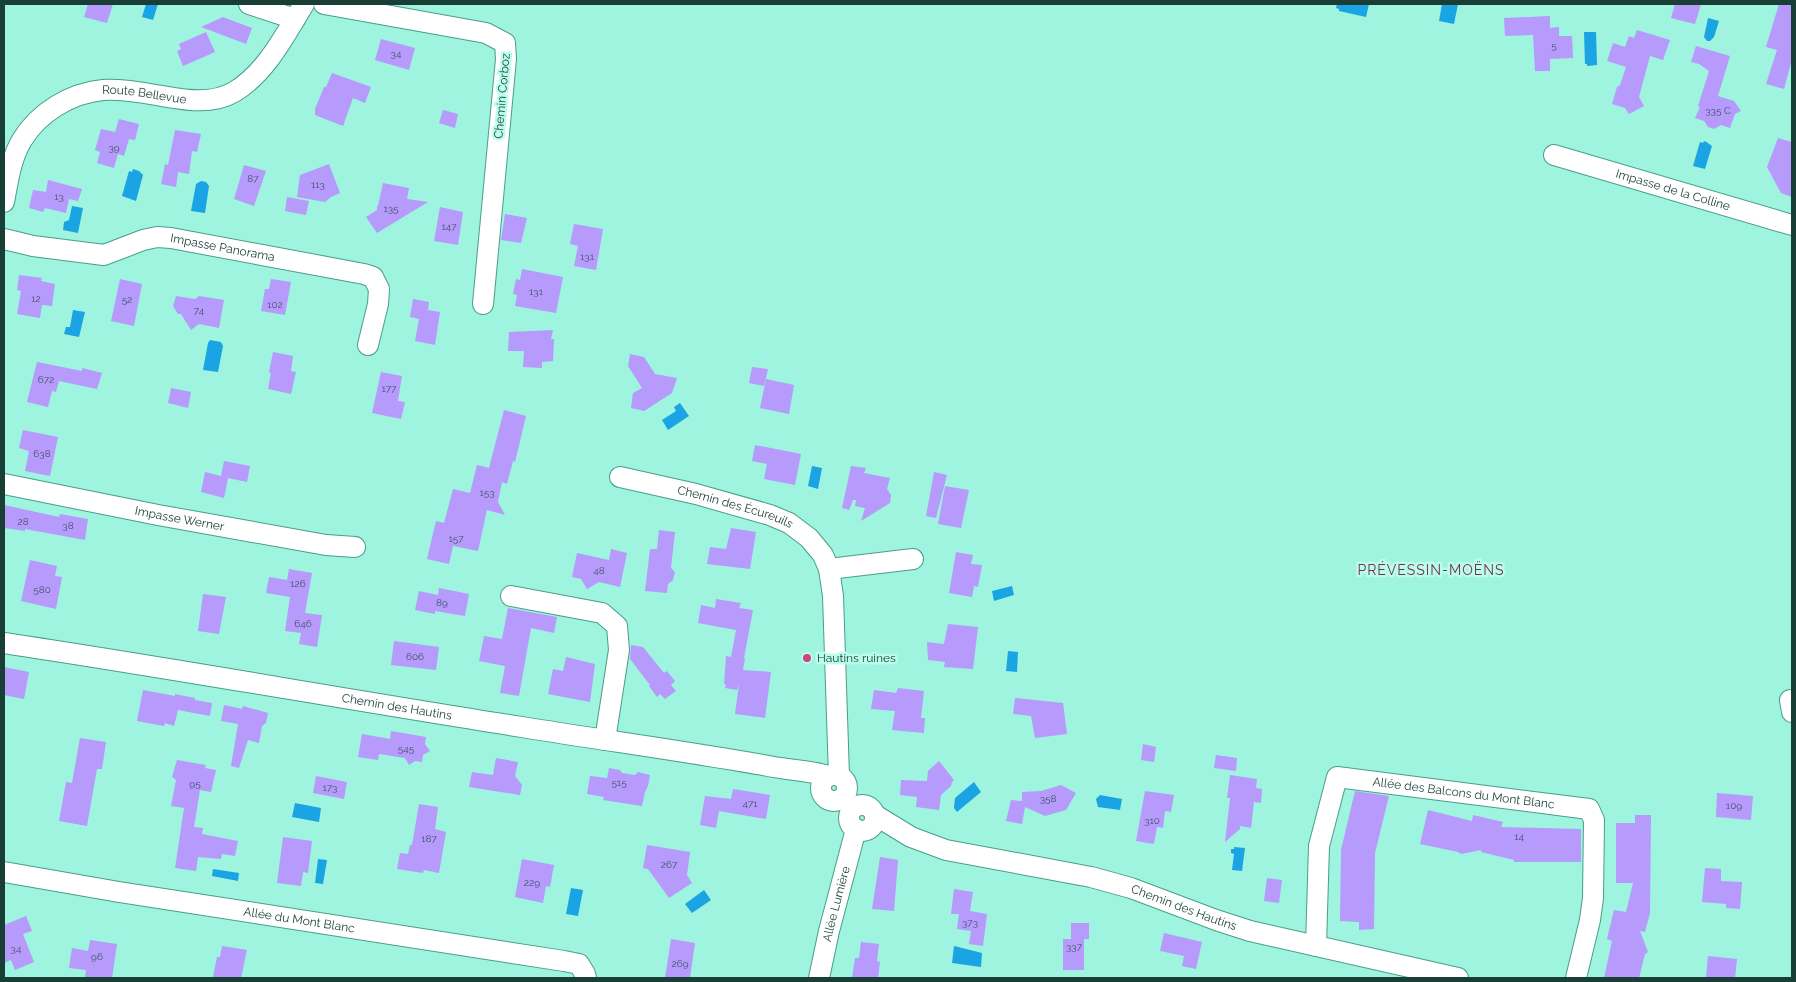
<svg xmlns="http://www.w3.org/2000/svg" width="1796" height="982" font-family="Raleway,sans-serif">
<rect width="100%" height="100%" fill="#9ef4de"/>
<path fill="#1aa4e3" d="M146,4H158L153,20L142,17Z
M1337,4H1369L1366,17L1339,11V9L1336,8Z
M1442,4H1458L1454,24L1439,21Z
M1708,18L1719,21L1714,37L1710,41H1707L1704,37Z
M1584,32H1596L1597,65L1587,66V64H1585Z
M1705,141L1712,146L1705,169L1693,166L1700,142L1702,143Z
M133,169L139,171L143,175L136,201L122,196L129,171L132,172Z
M201,181L206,182L209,186L205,213L191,211L196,184Z
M72,206L83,208L78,233L63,230L64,222L69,220Z
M73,310L85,312L79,337L64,334L66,327H70Z
M210,340L221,342L223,346L218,372L203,370L208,343Z
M680,403L689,416L668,430L662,420L676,411L674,407Z
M812,466L822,468L818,489L808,486Z
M1012,586L1014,595L994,601L992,591Z
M1008,651L1018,652L1017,672L1006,671Z
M974,782L981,792L957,812L954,808L955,798Z
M1100,795L1122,799L1120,810L1098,807L1096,799Z
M295,803L321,808L319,822L292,817Z
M1234,847L1245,848L1242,871L1232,870L1234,854L1231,853V849H1234Z
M318,859L327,860L323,884L315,883Z
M213,869L239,873L238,881L212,876Z
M571,888L583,890L578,916L566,914Z
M704,890L711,900L692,913L685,904Z
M954,946L982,953L981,967L952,963Z"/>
<path fill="#b69afc" d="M88,4H113L107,23L84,17Z
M1675,4H1701L1695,24L1671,18Z
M1779,4H1792V59L1784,89L1766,84L1777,50L1766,47Z
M1550,16V28L1559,27V36H1572L1573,58L1550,59V71H1535L1533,35L1505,36L1504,18Z
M223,17L252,28L246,44L201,27Z
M1637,30L1670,40L1663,60L1650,56L1639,97L1644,106L1629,114L1625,108L1612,104L1617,87L1620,85L1626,67L1607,61L1613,43L1625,47L1629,36L1634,38Z
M206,32L215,52L183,66L177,51L181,49L179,44Z
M381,39L415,48L409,70L375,60Z
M1696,46L1730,56L1718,96L1734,101L1741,111L1735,114L1730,128L1721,125L1714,129L1708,127L1704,121L1695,118L1700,107L1698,106L1709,71L1699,64L1691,62Z
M332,73L371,87L365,103L353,98L343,126L315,115V109L324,87H326Z
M443,110L458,114L455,128L439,123Z
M119,119L139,124L135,140L129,139L124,156L118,154L114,168L97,163L100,152L95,150L101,129L115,132Z
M175,130L201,134L197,152L192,151L189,174L178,172L176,187L161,184L165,164L168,165Z
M1778,138L1792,142V197L1781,193L1767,167Z
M329,164L340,193L331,197L325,202L297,197L300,175Z
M244,165L266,171L254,206L234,199Z
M48,180L82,189L78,201L69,199L66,213L45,208L43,212L29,208L33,190L46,192Z
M383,183L409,188L407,199L428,202L377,233L366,217L377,210V206H378Z
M287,197L309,201L306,215L285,211Z
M440,207L463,212L458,245L434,241Z
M505,214L527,218L521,243L501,240Z
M574,224L603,229L596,270L574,266L578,246L570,244Z
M522,269L563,277L556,313L515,306L517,295L513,294L516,279L520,280Z
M19,275L42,278L41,281L55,284L52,306L42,305L40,318L17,314L21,291L17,290Z
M120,279L142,284L134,326L111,321Z
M271,279L291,282L285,315L261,311L265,289H269Z
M176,296L195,299L199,296L224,300L219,328L199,324L191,330L181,314H178L173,306Z
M413,299L429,302L428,310L440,312L435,345L415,341L419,319L410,317Z
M553,330L551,339H554L553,361L542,362V368L523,367L524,351H508L509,332Z
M273,352L293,356L291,371L296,372L291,394L268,389L271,373L269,372Z
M630,354L644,357L655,374L677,378L672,393L644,411L631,408L633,393L642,388L628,366Z
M37,362L82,371V368L102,373L97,389L59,381L56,392L52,391L48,407L27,402Z
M752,367L768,369L764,386L749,383Z
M381,372L402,376L398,401L405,402L401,419L372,413Z
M766,379L794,385L789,414L760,408Z
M171,388L191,392L188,408L168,403Z
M504,410L526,416L515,462L513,461L507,484L502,482L498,502L505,515L487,510L478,551L453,546L449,564L427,559L436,521L444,523L453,489L470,493L477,465L489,468Z
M23,430L58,437L50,476L25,471L29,451L19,448Z
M755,445L801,454L795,485L764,479L767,464L752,461Z
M224,461L250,466L247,482L228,478L224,498L201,492L205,472L221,476Z
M851,466L866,468L864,473L890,478L887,489L891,495L890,503L861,521L865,508L855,506L856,500H853L849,510L842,508Z
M934,472L947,475L936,518L926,516Z
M945,486L969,490L961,528L938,524Z
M4,505L59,517L60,514L88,519L85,540L25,529V531L4,528Z
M731,528L756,532L750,569L707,564L710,547L726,549Z
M659,530L675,532L671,568L675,572L673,580L668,584L667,593L645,591L650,549H657Z
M611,549L627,553L620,587L599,582L587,589L581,579L572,577L577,553L609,560Z
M956,552L973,555L971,564L982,565L978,587L974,586L972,597L949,593Z
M30,560L57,566L55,576L62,577L56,609L21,601Z
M289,569L312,573L305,613L322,615L317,647L299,644L301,633L285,631L290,597L266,593L269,577L287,580Z
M439,588L469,594L465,616L435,611V614L415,610L419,591L438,595Z
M203,594L226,597L219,634L198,631Z
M716,599L741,603L739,608L753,610L744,658H745L743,670L771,672L765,718L735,714L739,684L737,690L725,688L726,684H724L726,656L731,657L736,630L698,623L701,605L715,608Z
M508,608L557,617L554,633L531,628L519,696L500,693L505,666L479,661L484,636L502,639Z
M948,624L978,627L973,669L944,667L945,662L928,660L927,642L944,644Z
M394,641L439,647L436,670L391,665Z
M631,645L643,647L664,673L667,671L675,681L671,685L676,691L665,699L660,694L657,697L649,686L650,685L630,659Z
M566,657L595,664L590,702L548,694L553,669L563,671Z
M4,667L29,672L24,699L4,695Z
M898,688L924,691L921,718H925L924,733L892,730L895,711L871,709L874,690L896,693Z
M143,690L175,696V694L195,698V700L212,703L210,716L178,710L174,726L165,723L164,726L137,721Z
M1015,698L1063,703L1067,734L1035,738L1031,716L1013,714Z
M224,705L242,709L243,706L268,713L266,723L262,726L259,743L248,740L239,768L231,766L238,724L221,721Z
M391,731L426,737L425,744L430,751L423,755L422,762L415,761L409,765L405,758L379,754L378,760L358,757L362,734L390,739Z
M80,738L106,742L102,769H97L87,826L59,821L66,782L72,783Z
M1143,744L1156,747L1154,762L1141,760Z
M1216,755L1237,758L1236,771L1214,768Z
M496,758L518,762L515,776L522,785L520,795L469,787L472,772L493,775Z
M177,760L206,765L205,768L216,770L211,792L200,790L194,827L203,828L202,834L238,841L235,856L222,854L221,859L198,857L196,871L175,868L184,808L171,806L176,780L172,777Z
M939,761L954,780L952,782L951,786L941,795L939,810L916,807L917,797L900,795L901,780L927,781L928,771Z
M609,768L620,770L622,773L635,775L638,772L650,775L648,786L645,792L642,806L603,800L604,797L587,794L590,776L607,778Z
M1230,775L1257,779L1256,788L1262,789L1261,803L1254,802L1251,828L1240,826V829L1225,842L1230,798H1227Z
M316,776L347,782L344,799L313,793Z
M1061,785L1076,793L1066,810L1045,816L1025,807L1022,824L1006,821L1011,800L1022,801V792L1041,791Z
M733,789L770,795L766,819L719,811L716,828L700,825L705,796L731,799Z
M1145,791L1174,795L1171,812L1165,811L1163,828L1157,827L1154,844L1136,841Z
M1355,791L1389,796L1375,853L1374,929L1359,930V922L1340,921L1341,850Z
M1717,793L1753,796L1751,820L1716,817Z
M419,804L438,807L435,829L446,832L439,873L424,870L423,873L397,869L400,853L408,854L410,845H412Z
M1428,810L1472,821L1473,815L1503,822L1501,827L1581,829V862H1514V860L1481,852V850L1461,854L1458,852L1420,844Z
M1635,815H1651L1650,913L1645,932L1640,931L1648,952L1645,954L1639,978H1604L1612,941L1607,939L1614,910L1626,912L1633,883H1616V823H1635Z
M283,837L312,841L308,873L303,872L301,886L277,883Z
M647,845L690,852L687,875L692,883L669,898L648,869L643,868Z
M880,857L898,860L894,911L872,909Z
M522,859L554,865L550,887L546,886L543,903L515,897Z
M1705,868L1721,869V881L1742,882L1740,909L1726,908V904L1702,902Z
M1267,878L1282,880L1279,903L1264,901Z
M954,889L973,892L970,911L987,914L983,946L969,944L971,931L957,929L959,914H951Z
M26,916L32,931L23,934L34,962L15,970L11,960L4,963V925Z
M1071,923H1089V939H1084V970H1063V939H1071Z
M1164,933L1202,942L1196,969L1182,966L1184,956L1160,951Z
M671,939L695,943L690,978H665Z
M90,940L117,944L112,978H85L86,970L69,968L72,948L88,951Z
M861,942L879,944L877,961L880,962L878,978H852L855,958H859Z
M222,946L247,950L241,978L213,977L217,957H220Z
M1708,956L1737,959L1735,978H1706Z"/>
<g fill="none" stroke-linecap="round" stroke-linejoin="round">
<g stroke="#489e8a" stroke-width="22">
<g id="street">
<path d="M249,4L295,19"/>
<path d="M324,4L486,33L505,43L506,59L483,304"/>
<path id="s1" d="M1554,155L1792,225"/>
<path id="s2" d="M4,202C8,181 11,158 22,140C39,112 71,93 103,90C120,89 139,92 156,95C181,99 210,106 234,92C266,73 285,35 304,4"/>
<path id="s3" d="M4,239L33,246L104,255L143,240L157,237L171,238L364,274L373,277L379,289L378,304L368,345"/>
<path id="s4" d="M620,477L696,494L770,515L789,523L809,538L823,555L829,569L833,596L839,776"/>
<path id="s5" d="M4,484L158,515L326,545L355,547"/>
<path d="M829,569L913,559"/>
<path d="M511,596L602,613L617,626L619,650L605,740"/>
<path id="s6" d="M4,643C177,669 349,700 522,727C602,740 683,751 763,765C785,770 808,770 829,776"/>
<path d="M1790,700L1792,712"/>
<circle cx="834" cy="788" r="13"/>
<circle cx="862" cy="818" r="13"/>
<path id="s7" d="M875,815L911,837L946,850L1091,877L1131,888L1216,920L1250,931L1458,978"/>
<path id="s8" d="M4,872L119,892L564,961L579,964L585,974L586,978"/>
<path id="s9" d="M1316,946L1319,846L1337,777L1589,809L1594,820L1593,898L1590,920L1576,978"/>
<path id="s10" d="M819,978L829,931L856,829"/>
</g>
</g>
<use href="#street" stroke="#fff" stroke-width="20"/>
</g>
<circle fill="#cb4381" stroke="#bafdeb" stroke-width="2" cx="807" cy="658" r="5"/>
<g text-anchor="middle" stroke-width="5" stroke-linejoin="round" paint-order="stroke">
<g font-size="10" fill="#405567">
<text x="1554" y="49">5</text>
<text x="396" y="57">34</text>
<text x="1718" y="114">335 C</text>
<text x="114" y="151">39</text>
<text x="253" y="182">87</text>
<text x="318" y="188">113</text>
<text x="59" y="200">13</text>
<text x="391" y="212">135</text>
<text x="449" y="230">147</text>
<text x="587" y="260">131</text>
<text x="536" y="295">131</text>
<text x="36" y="302">12</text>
<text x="127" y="303">52</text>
<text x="275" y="308">102</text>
<text x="199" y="314">74</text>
<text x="46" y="383">672</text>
<text x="389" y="392">177</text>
<text x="42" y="457">638</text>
<text x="487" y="496">153</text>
<text x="23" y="525">28</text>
<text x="68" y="529">38</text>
<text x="456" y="542">157</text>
<text x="599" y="574">48</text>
<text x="298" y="587">126</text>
<text x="42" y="593">580</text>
<text x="442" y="606">89</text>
<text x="303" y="627">646</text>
<text x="415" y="660">606</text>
<text x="406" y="752">545</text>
<text x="619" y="786">515</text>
<text x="195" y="787">95</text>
<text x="330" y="791">173</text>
<text x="1048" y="802">358</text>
<text x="750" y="807">471</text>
<text x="1734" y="809">109</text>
<text x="1152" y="824">310</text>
<text x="1519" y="840">14</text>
<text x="429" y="842">187</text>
<text x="669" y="868">267</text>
<text x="532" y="886">229</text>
<text x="970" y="926">373</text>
<text x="1074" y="950">337</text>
<text x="16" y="952">34</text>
<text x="97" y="960">96</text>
<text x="680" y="967">269</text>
</g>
<g font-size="12" fill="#193e35" stroke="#bafdeb">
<text dy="4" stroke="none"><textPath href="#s2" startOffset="205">Route Bellevue</textPath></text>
<text transform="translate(502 96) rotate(-85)" y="4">Chemin Corboz</text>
<text dy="4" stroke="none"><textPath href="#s1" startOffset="124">Impasse de la Colline</textPath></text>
<text dy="4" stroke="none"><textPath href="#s3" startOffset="224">Impasse Panorama</textPath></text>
<text dy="4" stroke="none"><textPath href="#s4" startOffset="119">Chemin des Écureuils</textPath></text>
<text dy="4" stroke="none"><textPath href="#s5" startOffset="179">Impasse Werner</textPath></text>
<text dy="4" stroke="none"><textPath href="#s6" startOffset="398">Chemin des Hautins</textPath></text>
<text dy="4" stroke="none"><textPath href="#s9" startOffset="299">Allée des Balcons du Mont Blanc</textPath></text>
<text dy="4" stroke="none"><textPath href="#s10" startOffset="76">Allée Lumière</textPath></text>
<text dy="4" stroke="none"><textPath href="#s7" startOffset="325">Chemin des Hautins</textPath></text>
<text dy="4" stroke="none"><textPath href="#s8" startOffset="299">Allée du Mont Blanc</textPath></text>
</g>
<g font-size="12" fill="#193e35" stroke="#bafdeb" text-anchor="start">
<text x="817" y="662">Hautins ruines</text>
</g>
<g font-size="14" letter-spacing="1" fill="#74314d" stroke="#bafdeb">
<text x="1431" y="575">PRÉVESSIN-MOËNS</text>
</g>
</g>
<rect width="1796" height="982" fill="none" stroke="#193e35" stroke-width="10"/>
</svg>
